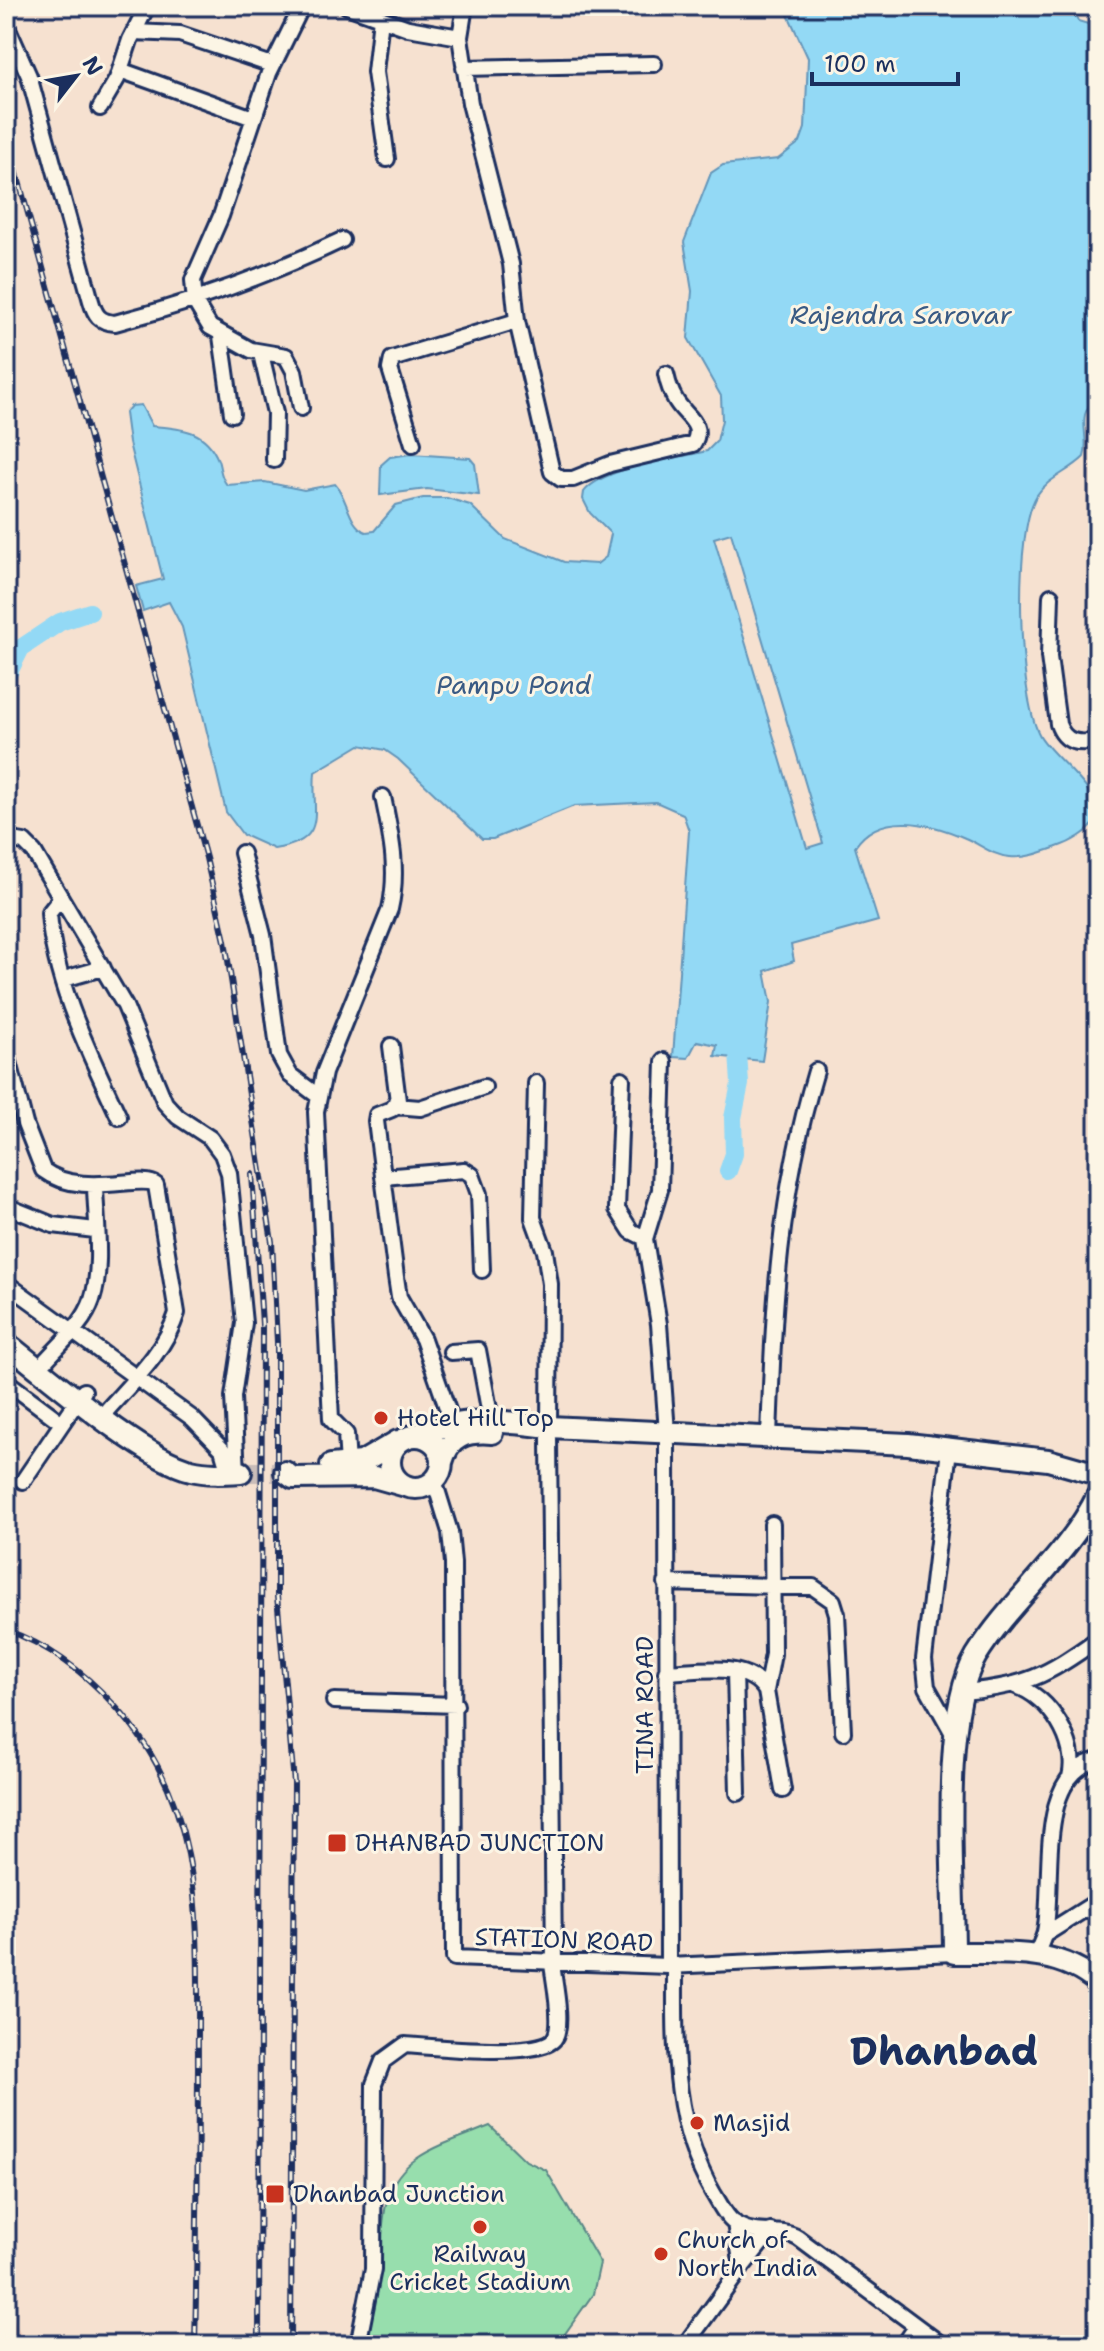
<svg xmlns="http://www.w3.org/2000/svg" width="1104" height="2351" font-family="'Shantell Sans',sans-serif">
<rect width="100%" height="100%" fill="#f6e1d0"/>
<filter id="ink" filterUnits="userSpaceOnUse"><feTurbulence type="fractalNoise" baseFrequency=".0125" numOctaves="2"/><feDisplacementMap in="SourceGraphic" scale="16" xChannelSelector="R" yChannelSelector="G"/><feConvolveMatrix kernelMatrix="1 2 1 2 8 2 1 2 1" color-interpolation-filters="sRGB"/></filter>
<g filter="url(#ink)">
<path fill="#f2d3c1" d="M6,2302L18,2328L29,2345H6Z"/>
<path fill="#97dead" stroke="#598686" stroke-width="2" d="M490,2126L526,2161L546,2170L600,2263L593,2294L557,2345H362C368,2317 376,2288 380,2259C384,2222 380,2184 416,2159C438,2144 466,2136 490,2126Z"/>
<path fill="#93d9f5" stroke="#6395b9" stroke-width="2" fill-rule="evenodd" d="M784,6H1072L1078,21L1098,27V398C1073,414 1091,435 1084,457C1069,472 1048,478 1037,495C1013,532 1018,693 1039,734C1051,758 1104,790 1096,820C1090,832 1070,843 1057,847C1043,852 1025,859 1010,857C993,856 980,844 965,838C931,823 879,810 855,847L878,921L791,945L794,961L765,971L771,1002L762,1061L715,1056L717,1045L697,1041L688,1058L673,1057L689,831L683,814L656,802L574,806L493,839H482L398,759L385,750L360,745L315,772C311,812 330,841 274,849L243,835L226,812L182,627L169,602L143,611L136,586L163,579L129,443L125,413L131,406L141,405L152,426C180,428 206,429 218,460C221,469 220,477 227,485L265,482L304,490L335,484C348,498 348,525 366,532L374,531L396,505L423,498H447L470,505L505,539L564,562L597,564L606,557L611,534L590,513L583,499L584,492C603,467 675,459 707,451L717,441L722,420L721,396L688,338L692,291L684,242L711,173L723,165L778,159L800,142L805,128L808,58ZM731,533L823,843L807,848L714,538Z
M411,454L470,458L475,464L479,495L427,489L380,495L381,465L390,457Z"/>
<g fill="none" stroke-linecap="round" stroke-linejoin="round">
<path stroke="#93d9f5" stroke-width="18" d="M6,678L21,648L60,622L90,612
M728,1171L734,1154L733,1118L740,1084L737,1037"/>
<path stroke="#cabdb9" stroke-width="20" stroke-dasharray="20 10" stroke-linecap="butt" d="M241,1472H281"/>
<g stroke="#1b2f5e" stroke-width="20">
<path id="minor" d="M347,6L408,28L460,37
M465,6L460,37L470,103L511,264L517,321L552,472L561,479H573L610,464L693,444C706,424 683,415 675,399C670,391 668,383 666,374
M381,18L375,72L387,159
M6,24L29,76L91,301C95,315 99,322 115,323C195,302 267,276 342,240
M134,32L180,34L272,65
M464,68L654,64
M120,70L253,118
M100,108L117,79L130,40L147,6
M221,336L232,414
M261,354L275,413L274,460
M301,408L294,371L286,356L251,350L210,327L195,302L193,280L221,216L269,73L302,6
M413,444L390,369L392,359L517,321
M1051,596L1049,657L1058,724C1065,744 1079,744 1098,741
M6,839L24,842L34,852L125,1006L165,1103L178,1117L210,1138L222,1154L229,1173L244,1323L233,1397L237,1472
M242,853L263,935L279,1055L290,1075L318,1096
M61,898L49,913C54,984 90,1054 119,1117
M64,979L103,968
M391,1046L398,1101L392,1109L377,1115L376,1121L396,1277L399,1297L423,1339L452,1422
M6,1050L25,1124L43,1170C81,1199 143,1173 156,1185L177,1313C165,1351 134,1380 108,1409
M664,1061L660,1190L645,1239L659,1324L667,1432
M622,1079L617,1209L631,1231L645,1238
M536,1083L533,1218L545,1251L550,1284L549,1427
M396,1106L420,1108L484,1087
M383,1177L464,1170L472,1175L479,1194L482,1270
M6,1206L53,1225L95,1230
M6,1283L192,1418L222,1449L229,1473
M451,1352L478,1350L491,1420
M46,1360C62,1342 84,1324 92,1300C103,1267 96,1222 95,1187
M6,1381L62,1423
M769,1436C774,1305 778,1198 816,1071
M549,1438L554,1964
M667,1444L668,1966
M948,1458L924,1659L927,1687L955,1737
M348,1464L346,1434L331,1419L316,1112L324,1073L390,909C399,870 391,836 383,797
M434,1480L450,1532L453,1563L454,1958L668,1966L954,1953
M23,1481L84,1391
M666,1583L813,1587L833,1601L837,1614L843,1732
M735,1671L738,1793
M666,1672C698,1671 747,1660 766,1691L783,1790
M1016,1686C1049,1696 1079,1743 1070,1777
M766,1691L773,1654L772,1524
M960,1692C1025,1687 1046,1676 1098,1639
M334,1701L456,1705
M1044,1935L1098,1901
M1036,1955C1039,1947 1043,1940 1045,1932C1055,1885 1034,1773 1098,1760
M675,1965C675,2044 672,2123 713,2193C720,2204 727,2220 739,2226C759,2237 779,2227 798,2238L942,2345
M735,2223L742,2267L771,2231
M358,2345L373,2269L374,2084L383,2061L405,2045C430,2047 540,2058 554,2039C564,2026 554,1981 552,1964
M685,2345L742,2267
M904,2345L916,2327"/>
</g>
<g stroke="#1b2f5e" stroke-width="26">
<path id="highway" d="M6,1343C47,1375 145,1460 191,1470C207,1474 224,1473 241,1472
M413,1436C468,1416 492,1420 549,1427L908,1444L1048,1460L1090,1472
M390 1462a26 26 0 1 1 52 0a26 26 0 1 1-52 0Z
M442,1462C449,1436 467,1431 492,1433
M331,1465L362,1462L398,1441
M285,1472L293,1478L374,1477L406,1486
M1098,1495C1068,1557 1012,1598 976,1656C940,1716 954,1878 954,1953C1004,1954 1058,1947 1098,1983"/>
</g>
<use href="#minor" stroke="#fcf5e5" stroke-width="14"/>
<use href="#highway" stroke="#fcf5e5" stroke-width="20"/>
<g stroke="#1b2f5e" stroke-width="6">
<path id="rail" d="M6,134L206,858L225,941L272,1242L277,1342V1596L294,1783L291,2345
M252,1174L262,1324L259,2345
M6,1630C49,1645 84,1672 114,1705C210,1808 197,1936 198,2066C198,2159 197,2252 195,2345"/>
</g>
<use href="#rail" stroke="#fcf5e5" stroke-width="3" stroke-dasharray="9" stroke-linecap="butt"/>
</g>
</g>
<g fill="#c8321e" stroke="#fcf5e5" stroke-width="3">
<circle cx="381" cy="1418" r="8"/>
<rect x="327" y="1833" width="20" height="20" rx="4"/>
<circle cx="697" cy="2123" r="8"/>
<rect x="265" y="2184" width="20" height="20" rx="4"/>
<circle cx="480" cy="2227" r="8"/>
<circle cx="661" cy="2254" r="8"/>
</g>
<g text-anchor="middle" stroke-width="6" stroke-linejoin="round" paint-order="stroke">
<g font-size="24" fill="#1b2f5e" stroke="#fcf5e5" text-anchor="start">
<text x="397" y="1426">Hotel Hill Top</text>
<text x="355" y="1851">DHANBAD JUNCTION</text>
<text x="713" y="2131">Masjid</text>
<text x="293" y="2202">Dhanbad Junction</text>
<text x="677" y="2248">Church of<tspan x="677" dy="28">North India</tspan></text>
<text x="480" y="2262" text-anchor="middle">Railway<tspan x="480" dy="28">Cricket Stadium</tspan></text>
</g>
<g font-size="24" fill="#1b2f5e" stroke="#fcf5e5">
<text transform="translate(645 1705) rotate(-90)" y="8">TINA ROAD</text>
<text transform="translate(564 1940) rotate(2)" y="8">STATION ROAD</text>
</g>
<g font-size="26" font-style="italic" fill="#395a84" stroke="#fcf5e5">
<text x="901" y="324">Rajendra Sarovar</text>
<text x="514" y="694">Pampu Pond</text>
</g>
<g font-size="40" font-weight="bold" fill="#1b2f5e" stroke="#fcf5e5">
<text x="944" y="2065">Dhanbad</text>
</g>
</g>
<rect width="1104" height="2351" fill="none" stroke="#fcf5e5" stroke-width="32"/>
<rect x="16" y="16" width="1072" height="2319" fill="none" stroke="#1b2f5e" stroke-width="3" filter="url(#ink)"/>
<g transform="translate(76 76) rotate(59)" stroke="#fcf5e5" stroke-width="6" paint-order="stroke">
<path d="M0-6L14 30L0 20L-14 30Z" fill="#1b2f5e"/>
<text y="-12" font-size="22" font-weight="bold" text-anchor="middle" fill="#1b2f5e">N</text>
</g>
<path d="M812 72v12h146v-12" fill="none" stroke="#1b2f5e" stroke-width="4"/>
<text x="824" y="72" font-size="24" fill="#1b2f5e" stroke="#fcf5e5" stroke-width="6" paint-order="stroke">100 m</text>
</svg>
